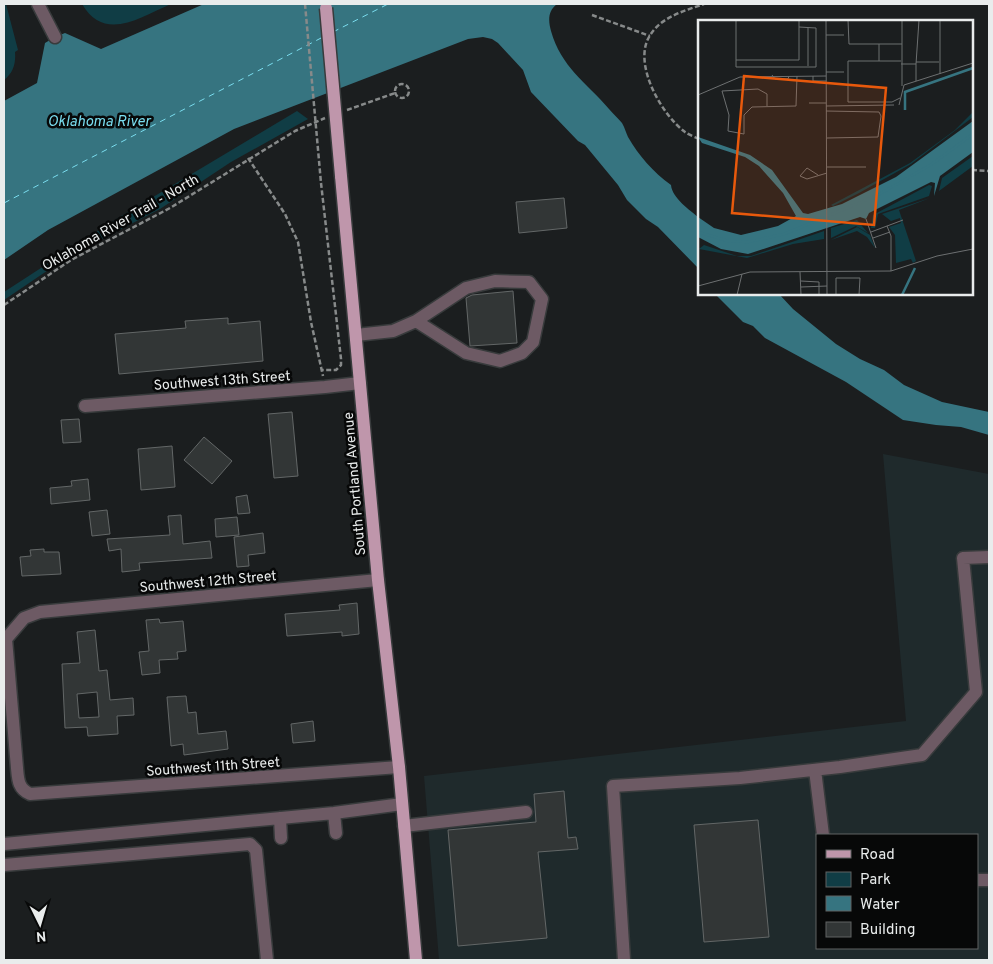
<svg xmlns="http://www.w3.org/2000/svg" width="993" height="964" font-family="Overpass,sans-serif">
<rect width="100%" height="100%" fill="#1b1e1f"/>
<path fill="#1f2a2c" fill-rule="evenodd" d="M883,454L989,474V960H439L424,776L906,721ZM817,835H977V948H817Z"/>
<path fill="#103d45" d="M4,4H6L18,50L15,52C16,64 13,73 4,80Z
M82,4H171C140,17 105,43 82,4Z
M297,111L308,119L231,162L160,209L69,256L4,300V292L118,218Z"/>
<path fill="#367480" d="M204,4H557C548,11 548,20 551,31C561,67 586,82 609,109C613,114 618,118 622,123C625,128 626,133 628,137C639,156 653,172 671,185C672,198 690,210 699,218V269L658,227L646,219L627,200L618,185L585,145L578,141L531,92L523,70L498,43L492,39L483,37L468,39L234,129L48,230L4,260V101L37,83L45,43L55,37L65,33L101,49Z
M715,294H779L793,309L836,344L860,359L884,370L904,385L942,402L989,412V435L961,427L936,425L903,420L846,382L765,338L753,326L743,322Z"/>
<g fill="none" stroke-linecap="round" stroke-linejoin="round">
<path stroke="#7addef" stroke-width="1" stroke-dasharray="6 5" stroke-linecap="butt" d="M333,32L388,4
M4,203L323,37"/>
</g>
<path fill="#323636" stroke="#636767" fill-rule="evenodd" d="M564,198L567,228L519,233L516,202Z
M513,291L517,343L470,346L466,298L472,295Z
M228,318V324L260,321L263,361L119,374L115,334L186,328L185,321Z
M292,412L298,476L274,478L268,414Z
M79,419L81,442L63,443L61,420Z
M204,437L232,461L212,484L184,460Z
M172,446L175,487L141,490L138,449Z
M88,479L90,500L51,504L50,488L72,486L71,481Z
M247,495L250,513L238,514L236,497Z
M107,510L110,534L92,536L89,512Z
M181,515L183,544L210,541L212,558L139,563L140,570L122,572L121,549L109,551L107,539L170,535L168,516Z
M237,517L239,535L216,537L215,519Z
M263,533L265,553L248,555L249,566L237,567L234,537Z
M44,549V552H59L61,574L22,576L20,557L31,556L30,550Z
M357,603L359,634L342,636V632L287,636L285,614L340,610L339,605Z
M159,619L160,623L183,621L186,651L177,652L178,659L159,660L160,673L142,675L139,652L149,651L146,620Z
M95,630L99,671L107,670L110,700L133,698L134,715L117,716L118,734L88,736L87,727L65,728L62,664L80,663L77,632ZM97,692L99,717L79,718L77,694Z
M186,696L188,713L196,712L198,734L226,731L228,749L184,755L183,744L171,746L167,697Z
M313,721L315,741L293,743L291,724Z
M564,791L568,838L576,837L578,849L538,852L547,938L458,946L448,830L536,822L534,794Z
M758,820L769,937L704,942L694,825Z"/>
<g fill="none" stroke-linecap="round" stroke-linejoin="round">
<g stroke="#383b3c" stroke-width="15">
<path id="minor" d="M38,4L55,37
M356,335L393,331L416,321L466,288L495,281L529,282L542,299L533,342L522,353L500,361L466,353L416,321
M85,406L325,387L360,383
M378,580L40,612L24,618L6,639L17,768C18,779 18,789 30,794L399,767
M815,770L823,835
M334,813L336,833
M280,818L281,838
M404,826L526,812
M4,844L334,813L402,804
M4,865L250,844L256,850L267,960
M977,880H989
M624,960L613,786L740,778L840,767L922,755L976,692L963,558L989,557"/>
</g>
<g stroke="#383b3c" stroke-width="15">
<path id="major" d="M341,176L378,580L399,767L416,960"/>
</g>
<path stroke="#878a8a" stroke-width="2.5" stroke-dasharray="5 2.5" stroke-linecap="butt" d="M592,15L650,36
M395 91a7 7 0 1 1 14 0a7 7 0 1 1-14 0Z
M347,110L395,93
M699,139C695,137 689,135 685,132C662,115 633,65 649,37C660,17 684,11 704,4
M248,158L285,214L298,242L311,322L323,376
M972,170L989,171
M321,183L341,359V365L336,370H322
M4,305L71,260L170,208L295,131L325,118"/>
<use href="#minor" stroke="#6d5a64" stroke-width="12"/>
<use href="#major" stroke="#bf96ab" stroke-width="12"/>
<g stroke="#383b3c" stroke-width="15" stroke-linecap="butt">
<path id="major-bridge" d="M326,8L341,176"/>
</g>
<path stroke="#878a8a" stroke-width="2.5" stroke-dasharray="5 2.5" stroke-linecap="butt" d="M305,4L321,183"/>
<use href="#major-bridge" stroke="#bf96ab" stroke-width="12"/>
</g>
<g text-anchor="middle" stroke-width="5" stroke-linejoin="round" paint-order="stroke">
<g font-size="14" fill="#e9ecec" stroke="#070808">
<text transform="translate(120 222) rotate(-30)" y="5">Oklahoma River Trail - North</text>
<text transform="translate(222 380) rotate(-4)" y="5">Southwest 13th Street</text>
<text transform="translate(354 484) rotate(-95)" y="5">South Portland Avenue</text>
<text transform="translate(208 581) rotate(-5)" y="5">Southwest 12th Street</text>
<text transform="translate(213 766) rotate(-4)" y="5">Southwest 11th Street</text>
</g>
<g font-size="15" font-style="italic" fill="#7addef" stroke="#070808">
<text x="99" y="126">Oklahoma River</text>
</g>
</g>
<g transform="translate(698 20)">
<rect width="275" height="275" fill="#1b1e1f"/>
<path d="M275,92V97L213,144L161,173L135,186L133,185L212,143L257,110ZM275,136V146L241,171L244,158ZM231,165L234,166L231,176L180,194L177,208H173L175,195ZM232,178L201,190L218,241L215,243L213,239L198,243L197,215L191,207L203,203L202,198L193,201L184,194ZM159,200L170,213L158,206L133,218V208ZM159,207L172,215L177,228L169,217L159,211L133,220ZM126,211V219L95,224L49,238L1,229L6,225L39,236H53Z" fill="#103d45"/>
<path d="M275,101V132L242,156L236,176L237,163L233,162L171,193L168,199L162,197L50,234L23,229L0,217V197L16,208L43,215L80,206L98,196L85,173L61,146L47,137L4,123L0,117L52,135L74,150L105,193L110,194L144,184L198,157Z" fill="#367480"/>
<path fill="none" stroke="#367480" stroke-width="2.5" d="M207,90V72L275,48M130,196L180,175L234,144L275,114M0,212L30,221L50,222L86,214L126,198M204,275L217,248"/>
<path fill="none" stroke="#6d7071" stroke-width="1" d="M38,0V47H118V8L101,7V0M128,0L129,275M150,0L151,24H204M204,0V66M110,8V46M128,15H146M38,40H101V7M181,41V24M218,42H241M203,44H218V61M218,44L221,0M128,52H146M242,54V0M74,55L77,59H90L91,56M115,56V61H128M0,75L42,57L128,56M202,78L194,82H150V41H203M111,83H128M201,85L206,65L275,43M69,86V74L60,69L24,71L31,95L30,111L46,114V95L54,87L98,86L99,56M128,86L196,85M128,91L181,92L183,96L180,117L129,118M129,147H168M120,155L109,148L102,156L109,159L129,153M168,199L178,228M189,206L193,216V251M173,212L205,200M175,218L192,212M102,252L103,275M103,261L121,262V275M0,266L52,252L193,251L239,236L275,229M103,267L129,266M39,275L44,254M138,275V258H162L161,275"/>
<path fill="#e8590c" fill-opacity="0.15" stroke="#e8590c" stroke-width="2.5" d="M46,56L188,68L176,205L34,193Z"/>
<rect width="275" height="275" fill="none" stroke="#e9ecec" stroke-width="2.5"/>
</g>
<rect width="993" height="964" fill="none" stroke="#e9ecec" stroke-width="10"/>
<rect x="816" y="834" width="162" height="115" fill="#070808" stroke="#616363"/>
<rect x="826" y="850" width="25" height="8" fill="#bf96ab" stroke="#616363"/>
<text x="860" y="859" font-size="15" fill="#e9ecec">Road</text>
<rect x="826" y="872" width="25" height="15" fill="#103d45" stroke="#616363"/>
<text x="860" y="884" font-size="15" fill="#e9ecec">Park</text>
<rect x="826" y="896" width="25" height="15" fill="#367480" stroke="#616363"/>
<text x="860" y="909" font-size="15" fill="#e9ecec">Water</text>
<rect x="826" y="922" width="25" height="15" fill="#323636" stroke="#616363"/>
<text x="860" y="934" font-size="15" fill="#e9ecec">Building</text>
<g transform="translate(40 924) rotate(175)" stroke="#070808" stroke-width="4" paint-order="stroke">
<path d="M0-4L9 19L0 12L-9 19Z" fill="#e9ecec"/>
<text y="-8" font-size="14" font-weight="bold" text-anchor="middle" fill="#e9ecec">N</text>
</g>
</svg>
